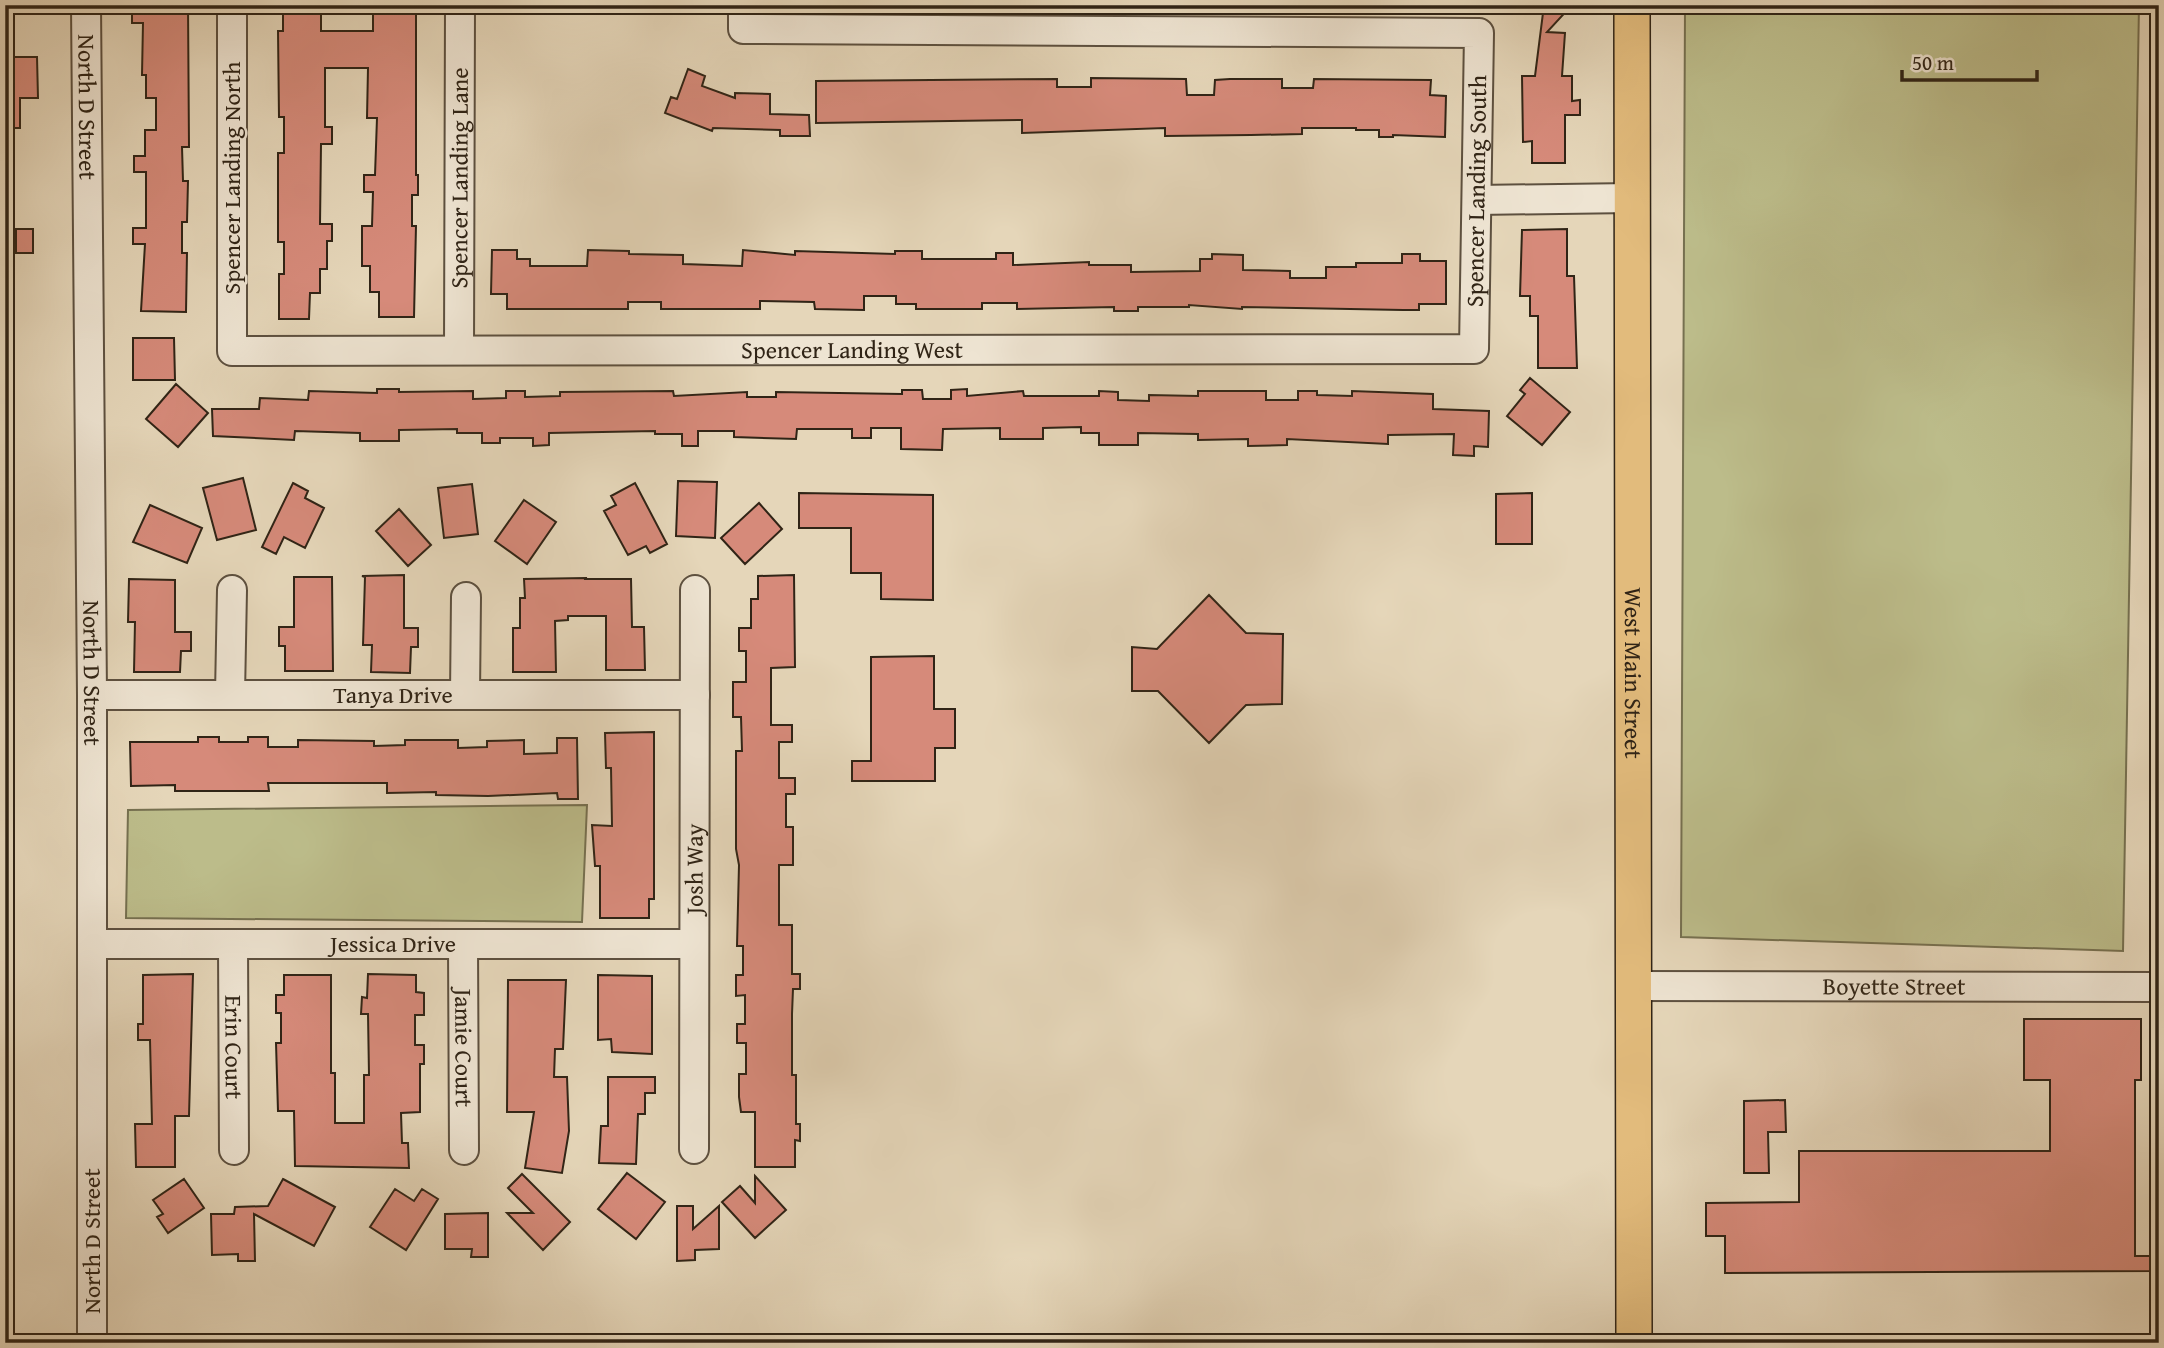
<svg xmlns="http://www.w3.org/2000/svg" width="2164" height="1348" font-family="'Gentium Book Plus',serif">
<rect width="100%" height="100%" fill="#e5d6b9"/>
<filter id="stains"><feTurbulence type="fractalNoise" baseFrequency=".00286" numOctaves="4"/><feColorMatrix values="0 0 0 0 .2 0 0 0 0 .09 0 0 0 0 .02 0 0 0 .5 -.17"/></filter>
<radialGradient id="worn" r=".72"><stop offset=".6" stop-color="#630" stop-opacity="0"/><stop offset="1" stop-color="#630" stop-opacity=".3"/></radialGradient>
<path fill="#bcbc8a" stroke="#767050" stroke-width="2" d="M1685,5H2139L2123,951L1681,937Z
M587,805L582,922L126,918L128,810Z"/>
<path fill="#d68a7a" stroke="#302416" stroke-width="2" d="M132,5H188L189,147H182L183,181H188L187,222H182V253H187L186,312L141,311L145,244H133V228H146V172H134V156H145V130H156V98H146V75H142L143,23H132Z
M283,5H321V31H373V5H416V175H418V195H412V226H416L414,317H379V292H370V266H362V226H372L373,192H364V175H375L377,118H367L368,68H325V127H332V144H321L320,224H332V241H327V269H320V293H310L309,319H279V274H284V242H278V153H284V117H279L278,31H283Z
M1544,5H1572L1547,32L1565,33L1562,76H1572V101L1580,100V115H1565V163H1532V141L1523,142L1522,76H1535Z
M5,57H37L38,98H20V128H5Z
M688,69L705,76L702,86L735,98V93L770,94V114L809,115L810,136H780V130L713,128L712,131L665,113L671,97L677,99Z
M1091,78L1186,79L1187,95H1214L1215,80L1230,79H1282V88H1313L1314,79L1431,80L1430,95L1446,96L1445,137L1393,135V137H1379V130H1356V128H1302V134L1251,135L1165,136V128L1022,133V120L816,123V81L1057,79V87H1091Z
M16,229H33V253H16Z
M1567,229V276H1574L1577,368H1538V316H1530V296H1520L1522,230Z
M492,250H517V259H530V266H587L588,250L629,251V254L683,255V264L742,266L743,250L795,255V251L895,254V251H922V259H996V253H1013V265L1089,262V265H1131V272L1200,271V259H1212V254L1243,255V270L1290,271V278H1326V267H1356V263H1402V254H1420V261H1446V304H1419V310H1403L1242,307V309L1189,305V307H1138V311H1114V307L1017,309V303H982V309H916V304H896V296H864V310L815,309L814,302L760,301V309H661V302H628V309H507V294H491Z
M133,338H174L175,380H133Z
M1530,378L1570,412L1542,445L1507,416L1525,394L1520,390Z
M176,384L208,413L178,447L146,419Z
M377,389H399V392L473,391V399L506,398V391H525V397L560,396V392L673,391L674,396L747,392V397H776V392L902,394V390H922L923,399H951V390L967,389V396L1023,391L1024,396H1099V391L1118,392V400L1149,401V395L1198,396V391H1266V400H1298V391H1317V395L1352,396V391L1433,394V409L1489,411L1488,447L1474,446V456L1453,455L1454,434L1388,435V444L1287,439V445L1248,446V439L1198,440V434L1138,433V445H1099V433H1081V427L1043,428V439H1000V428L943,429L942,450L901,449V428H871V438H852V429H797L796,439L734,437V431H698V446H682V434H655V431L549,433V445L533,446V438H500V443H482V433H457V429L399,430V441H360V433L295,431L294,440L213,436L212,409H259L260,398L308,400L309,391L377,393Z
M243,478L256,530L217,540L203,488Z
M678,481L717,482L715,538L676,536Z
M293,483L308,491L305,498L324,508L305,548L284,537L276,554L262,547Z
M635,483L667,544L650,553L646,546L628,555L604,511L616,505L611,496Z
M472,484L478,534L444,538L438,488Z
M799,493L933,495V600L881,599V573H851V528H799Z
M1532,493V544H1496V494Z
M524,500L556,522L527,564L495,541Z
M759,503L782,529L745,564L721,538Z
M150,505L202,528L187,563L133,542Z
M399,509L431,545L408,566L376,531Z
M404,575V628H418V647H411L410,673L371,672L372,645H363L365,577L362,576Z
M794,575L795,667L771,668V725H792V742H779V778H795V794H786V827H793V865H779V925H792V974H800V989H793L792,1014V1075H796V1124H800V1141L795,1140V1167H755V1112H741L739,1097V1074H746V1043H737V1024H745V995L736,996V975H743V946H737L739,865L736,849V751H742L741,717H733V682H746V651H739V628H751V599H758V576Z
M294,577H332L333,671H285V646H279V627H294Z
M587,578L584,579H631L632,627H644L645,670H606V616H568V620L555,621L556,672H513V628H520V598H525L524,579Z
M129,579L175,580V632H191V651H181L180,672H134L135,622H128Z
M1209,595L1246,633L1283,634L1282,704L1246,705L1209,743L1158,691H1132V647L1157,649Z
M934,656V709H955V748H935V781H852V761H871V657Z
M654,732V899H649V918H600V866H595L592,825L612,826L611,768H606L605,733Z
M198,737H219V742H248V737H268V747H298V740L374,741V746L405,745V740H458V748L487,747V741L524,740V754L557,753V738H577L578,799H558L557,793L488,796L436,795V792L387,793V783H268L269,791H175V785L131,786L130,742H198Z
M193,974L189,1116H175V1167H136L135,1124H152L150,1040H138V1024H143V975Z
M368,974L416,975V992L424,993V1015H415V1045H424V1064H420V1112L401,1113L402,1143H408L409,1168L295,1166L294,1111H278L276,1043H281V1013H276V995H284V975H331V1073H335V1123H364V1075H369L368,1014H361L362,997L367,998Z
M598,975L652,976V1054L612,1052L611,1039L598,1040Z
M508,980H566L563,1049H555L554,1077H567L569,1131L562,1173L525,1168L534,1112H507Z
M2024,1019H2141V1080H2135V1256H2155V1271L1725,1273V1236H1706V1203L1799,1202V1151H2050V1080H2024Z
M608,1077H655V1093H645V1114H638L636,1164L599,1163L601,1126H608Z
M1785,1100L1786,1132H1768L1769,1173H1744V1101Z
M627,1173L665,1202L636,1239L598,1209Z
M522,1174L570,1222L543,1250L507,1213H533L508,1188Z
M755,1176L786,1210L755,1238L722,1202L740,1186L755,1203Z
M184,1179L204,1208L168,1233L157,1217L163,1214L153,1200Z
M283,1179L335,1207L314,1246L254,1214L255,1261H238V1254L212,1255L211,1214H234L235,1207L268,1206Z
M395,1189L414,1201L422,1189L438,1199L406,1250L370,1227Z
M677,1206H693V1229L719,1206V1249L695,1250V1260L677,1261Z
M488,1213V1257H471L472,1249H445V1214Z"/>
<g fill="none" stroke-linecap="round" stroke-linejoin="round">
<g stroke="#5d503f" stroke-width="32">
<g id="minor">
<path id="s1" d="M86,5L92,695V1343"/>
<path id="s2" d="M232,5V351L1474,349L1479,33L743,29V5"/>
<path d="M1477,200L1632,198"/>
<path id="s3" d="M459,350L460,5"/>
<path d="M230,694L232,590"/>
<path d="M465,694L466,597"/>
<path id="s4" d="M92,695H695"/>
<path id="s5" d="M92,944H694"/>
<path id="s6" d="M233,944L234,1150"/>
<path id="s7" d="M463,945L464,1150"/>
<path id="s8" d="M1632,986L2159,987"/>
<path id="s9" d="M694,1149L695,590"/>
</g>
</g>
<g stroke="#302416" stroke-width="38">
<g id="major">
<path id="s10" d="M1632,5L1634,1343"/>
</g>
</g>
<use href="#minor" stroke="#eee4d2" stroke-width="28"/>
<use href="#major" stroke="#e2bb7c" stroke-width="35"/>
</g>
<g text-anchor="middle" stroke-width="5" stroke-linejoin="round" paint-order="stroke">
<g font-size="24" fill="#302416" stroke="#eee4d2">
<text dy="8" stroke="none"><textPath href="#s1" startOffset="102">North D Street</textPath></text>
<text transform="translate(232 178) rotate(-90)" y="8">Spencer Landing North</text>
<text dy="8" stroke="none"><textPath href="#s3" startOffset="172">Spencer Landing Lane</textPath></text>
<text dy="8" stroke="none"><textPath href="#s2" startOffset="1746">Spencer Landing South</textPath></text>
<text dy="8" stroke="none"><textPath href="#s2" startOffset="966">Spencer Landing West</textPath></text>
<text dy="8" stroke="none"><textPath href="#s1" startOffset="668">North D Street</textPath></text>
<text dy="8" stroke="none"><textPath href="#s10" startOffset="668">West Main Street</textPath></text>
<text dy="8" stroke="none"><textPath href="#s4" startOffset="301">Tanya Drive</textPath></text>
<text dy="8" stroke="none"><textPath href="#s9" startOffset="280">Josh Way</textPath></text>
<text dy="8" stroke="none"><textPath href="#s5" startOffset="301">Jessica Drive</textPath></text>
<text dy="8" stroke="none"><textPath href="#s8" startOffset="262">Boyette Street</textPath></text>
<text dy="8" stroke="none"><textPath href="#s6" startOffset="103">Erin Court</textPath></text>
<text dy="8" stroke="none"><textPath href="#s7" startOffset="103">Jamie Court</textPath></text>
<text transform="translate(92 1241) rotate(-90)" y="8">North D Street</text>
</g>
</g>
<rect width="2164" height="1348" fill="none" stroke="#e5d6b9" stroke-width="28"/>
<rect x="7" y="7" width="2150" height="1334" fill="none" stroke="#302416" stroke-width="3.5"/>
<rect x="14" y="14" width="2136" height="1320" fill="none" stroke="#302416" stroke-width="2"/>
<path d="M1902 70v10h135v-10" fill="none" stroke="#302416" stroke-width="3.5"/>
<text x="1912" y="70" font-size="21" fill="#302416" stroke="#eee4d2" stroke-width="5" paint-order="stroke">50 m</text>
<rect width="100%" height="100%" filter="url(#stains)"/>
<rect width="100%" height="100%" fill="url(#worn)"/>
</svg>
